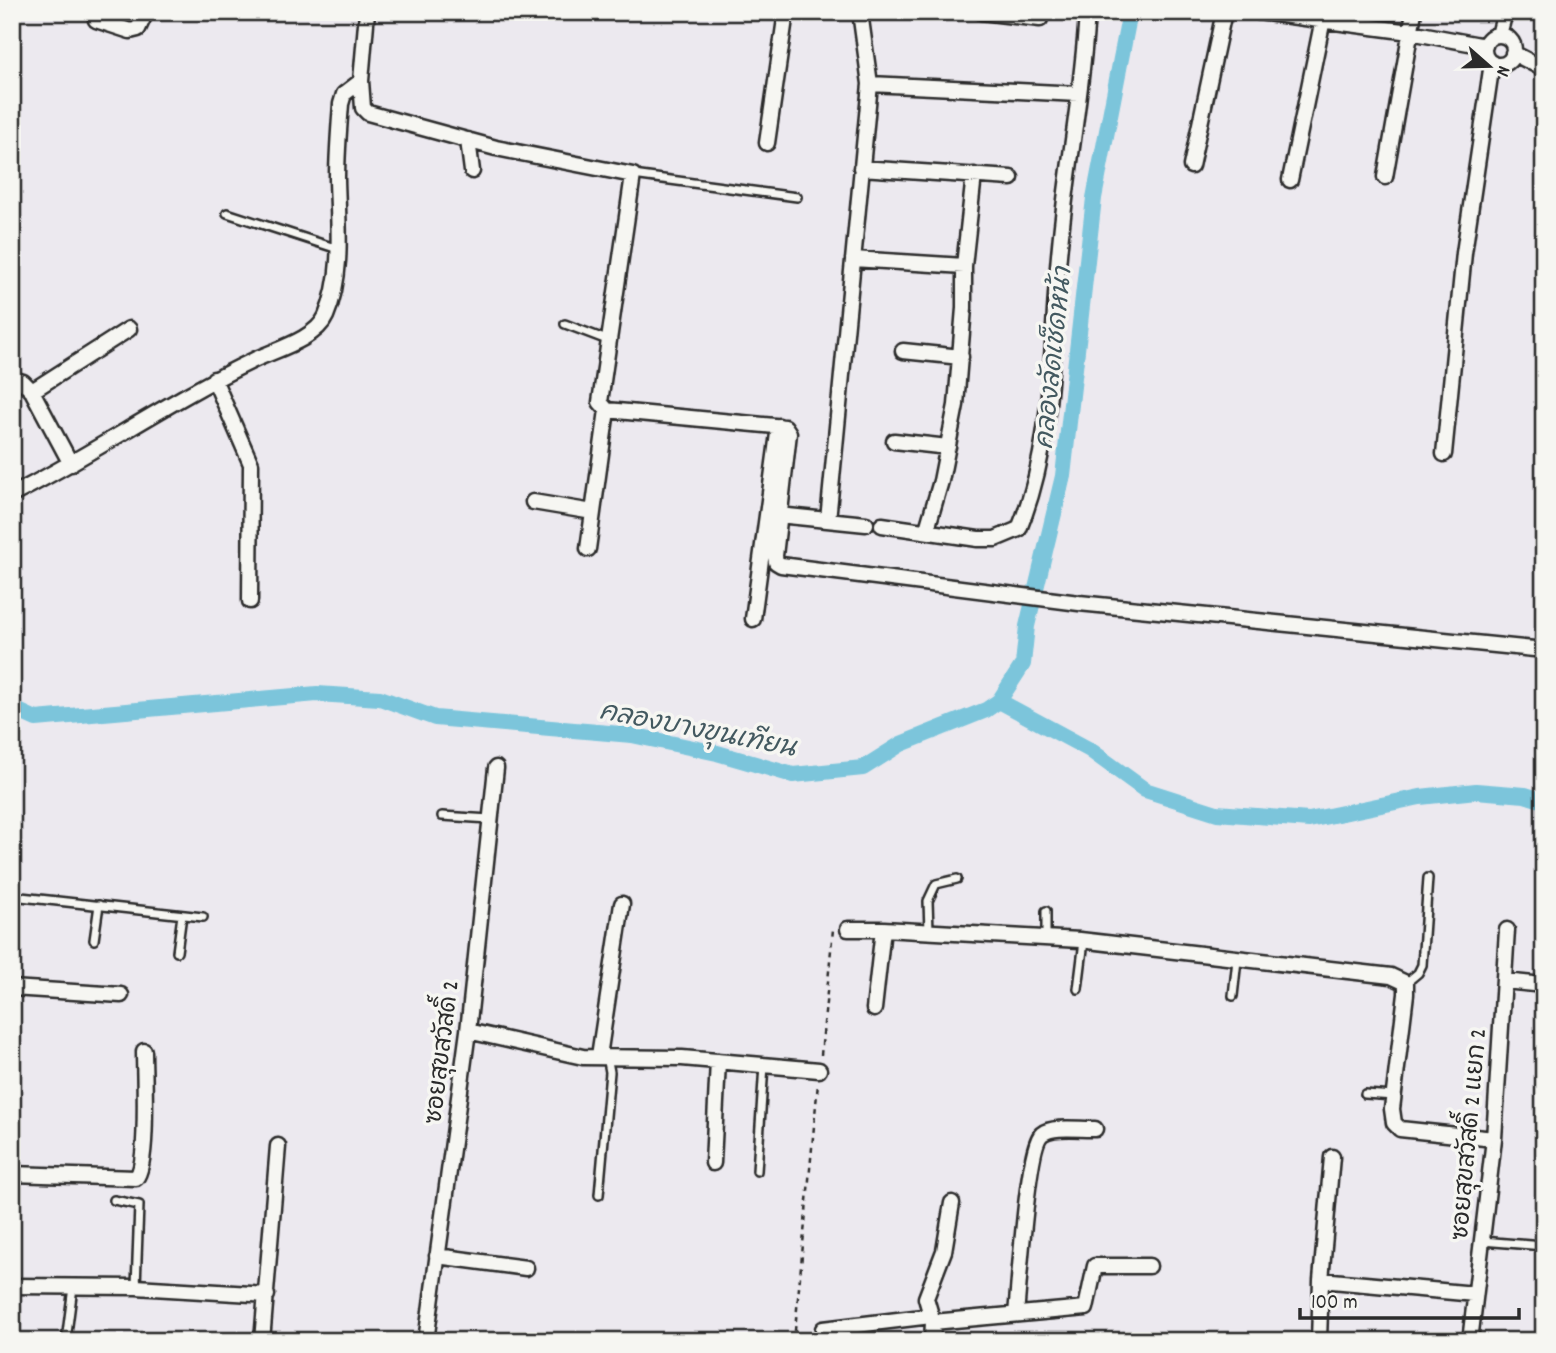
<svg xmlns="http://www.w3.org/2000/svg" width="1556" height="1353" font-family="Dekko,'Playpen Sans Thai',sans-serif">
<rect width="100%" height="100%" fill="#ece9ef"/>
<filter id="ink" filterUnits="userSpaceOnUse"><feTurbulence type="fractalNoise" baseFrequency=".0143" numOctaves="2"/><feDisplacementMap in="SourceGraphic" scale="14" xChannelSelector="R" yChannelSelector="G"/><feConvolveMatrix kernelMatrix="1 2 1 2 8 2 1 2 1" color-interpolation-filters="sRGB"/></filter>
<g filter="url(#ink)">
<g fill="none" stroke-linecap="round" stroke-linejoin="round">
<path stroke="#7bc5db" stroke-width="16" d="M999,701L1090,750L1145,790L1217,813L1309,820L1420,797L1476,791L1525,795L1544,801
M12,708L36,719L317,694L380,698L435,718L632,735L717,753L793,775L863,768L901,744L986,710L999,701L1023,664L1027,626L1063,476L1094,198L1130,12"/>
<g stroke="#2b2b2b" stroke-width="12">
<path id="lane" d="M633,175L797,197
M227,213L338,249
M565,324L607,340
M442,816L490,819
M12,896L203,917
M929,931L928,901L936,884L957,879
M1046,937V911
M94,940L99,905
M177,952L182,915
M1406,983L1418,973L1422,965L1428,878
M1078,989L1084,941
M1233,996L1237,960
M1365,1094L1394,1096
M757,1171L764,1065
M599,1195L610,1072L607,1056
M114,1200L139,1205L136,1287
M1482,1241L1544,1246
M66,1341L73,1287"/>
</g>
<g stroke="#2b2b2b" stroke-width="19">
<path id="street" d="M367,12L361,81L363,108L368,113L496,148L633,175L600,402L607,410L785,427L789,433L775,556L776,562L781,565L1079,603L1544,650
M981,12L1040,19
M1258,12L1410,32L1485,46
M96,20L130,31L138,29L146,12
M1499,35L1505,12
M1484 50a15 15 0 1 1 30 0a15 15 0 1 1-30 0Z
M1513,53L1544,69
M870,84L1079,94
M468,140L472,171
M767,143L786,12
M1191,166L1224,12
M861,168L1011,178
M1385,177L1414,12
M1290,180L1324,14
M853,259L964,266
M903,351L961,357
M12,379L23,382L32,391
M214,379L251,464L250,601
M894,441L948,447
M1444,454L1464,253L1492,63
M71,464L32,391L129,329
M12,495C95,453 170,400 254,360C275,350 316,339 326,316C344,274 338,223 337,179C337,154 339,129 341,104L344,94L361,81
M533,502L593,512
M788,516L866,524
M828,520L870,84L860,12
M882,525L978,539H995L1019,529C1056,440 1050,340 1060,245C1067,167 1083,90 1087,12
M927,529L941,481L956,405L964,308V266L974,175
M588,549L607,410
M753,619L779,426
M848,929H883
M1504,981L1544,985
M12,988L121,995
M874,1009L883,929L1080,940L1391,976L1406,983V994L1392,1109L1394,1123L1400,1129L1494,1139
M468,1031L583,1057L682,1058L819,1070
M599,1056L622,904
M713,1163L718,1061
M12,1174L136,1178C149,1164 144,1074 144,1051
M437,1256L526,1268
M1321,1280L1475,1294
M12,1286L136,1287L267,1295
M1016,1314C1019,1287 1027,1146 1042,1134C1054,1125 1081,1130 1095,1129
M933,1322L926,1298L944,1251L952,1203
M823,1329L931,1316
M1319,1340L1321,1280L1332,1157
M262,1341L278,1146
M426,1341L468,1031L496,768
M932,1341L933,1322L1086,1308L1095,1266H1149
M1470,1341L1494,1139L1507,930"/>
</g>
<path stroke="#2b2b2b" stroke-width="2.5" stroke-dasharray="5 5" stroke-linecap="butt" d="M821,1055L833,929
M794,1341L818,1083"/>
<use href="#lane" stroke="#f6f6f2" stroke-width="7"/>
<use href="#street" stroke="#f6f6f2" stroke-width="14"/>
</g>
</g>
<g text-anchor="middle" stroke-width="7" stroke-linejoin="round" paint-order="stroke">
<g font-size="24" fill="#2b2b2b" stroke="#f6f6f2">
<text transform="translate(441 1052) rotate(-83)" y="8">ซอยสุขสวัสดิ์ 2</text>
<text transform="translate(1468 1134) rotate(-85)" y="8">ซอยสุขสวัสดิ์ 2 แยก 2</text>
</g>
<g font-size="26" font-style="italic" fill="#435960" stroke="#f6f6f2">
<text transform="translate(1052 358) rotate(-84)" y="9">คลองลัดเช็ดหน้า</text>
<text transform="translate(698 728) rotate(11)" y="9">คลองบางขุนเทียน</text>
</g>
</g>
<rect width="1556" height="1353" fill="none" stroke="#f6f6f2" stroke-width="42"/>
<rect x="21" y="21" width="1514" height="1311" fill="none" stroke="#2b2b2b" stroke-width="2.5" filter="url(#ink)"/>
<g transform="translate(1489 66) rotate(110)" stroke="#f6f6f2" stroke-width="5" paint-order="stroke">
<path d="M0-5L12 26L0 18L-12 26Z" fill="#2b2b2b"/>
<text y="-10" font-size="19" font-weight="bold" text-anchor="middle" fill="#2b2b2b">N</text>
</g>
<path d="M1300 1308v10h219v-10" fill="none" stroke="#2b2b2b" stroke-width="3.5"/>
<text x="1311" y="1308" font-size="21" fill="#2b2b2b" stroke="#f6f6f2" stroke-width="5" paint-order="stroke">100 m</text>
</svg>
